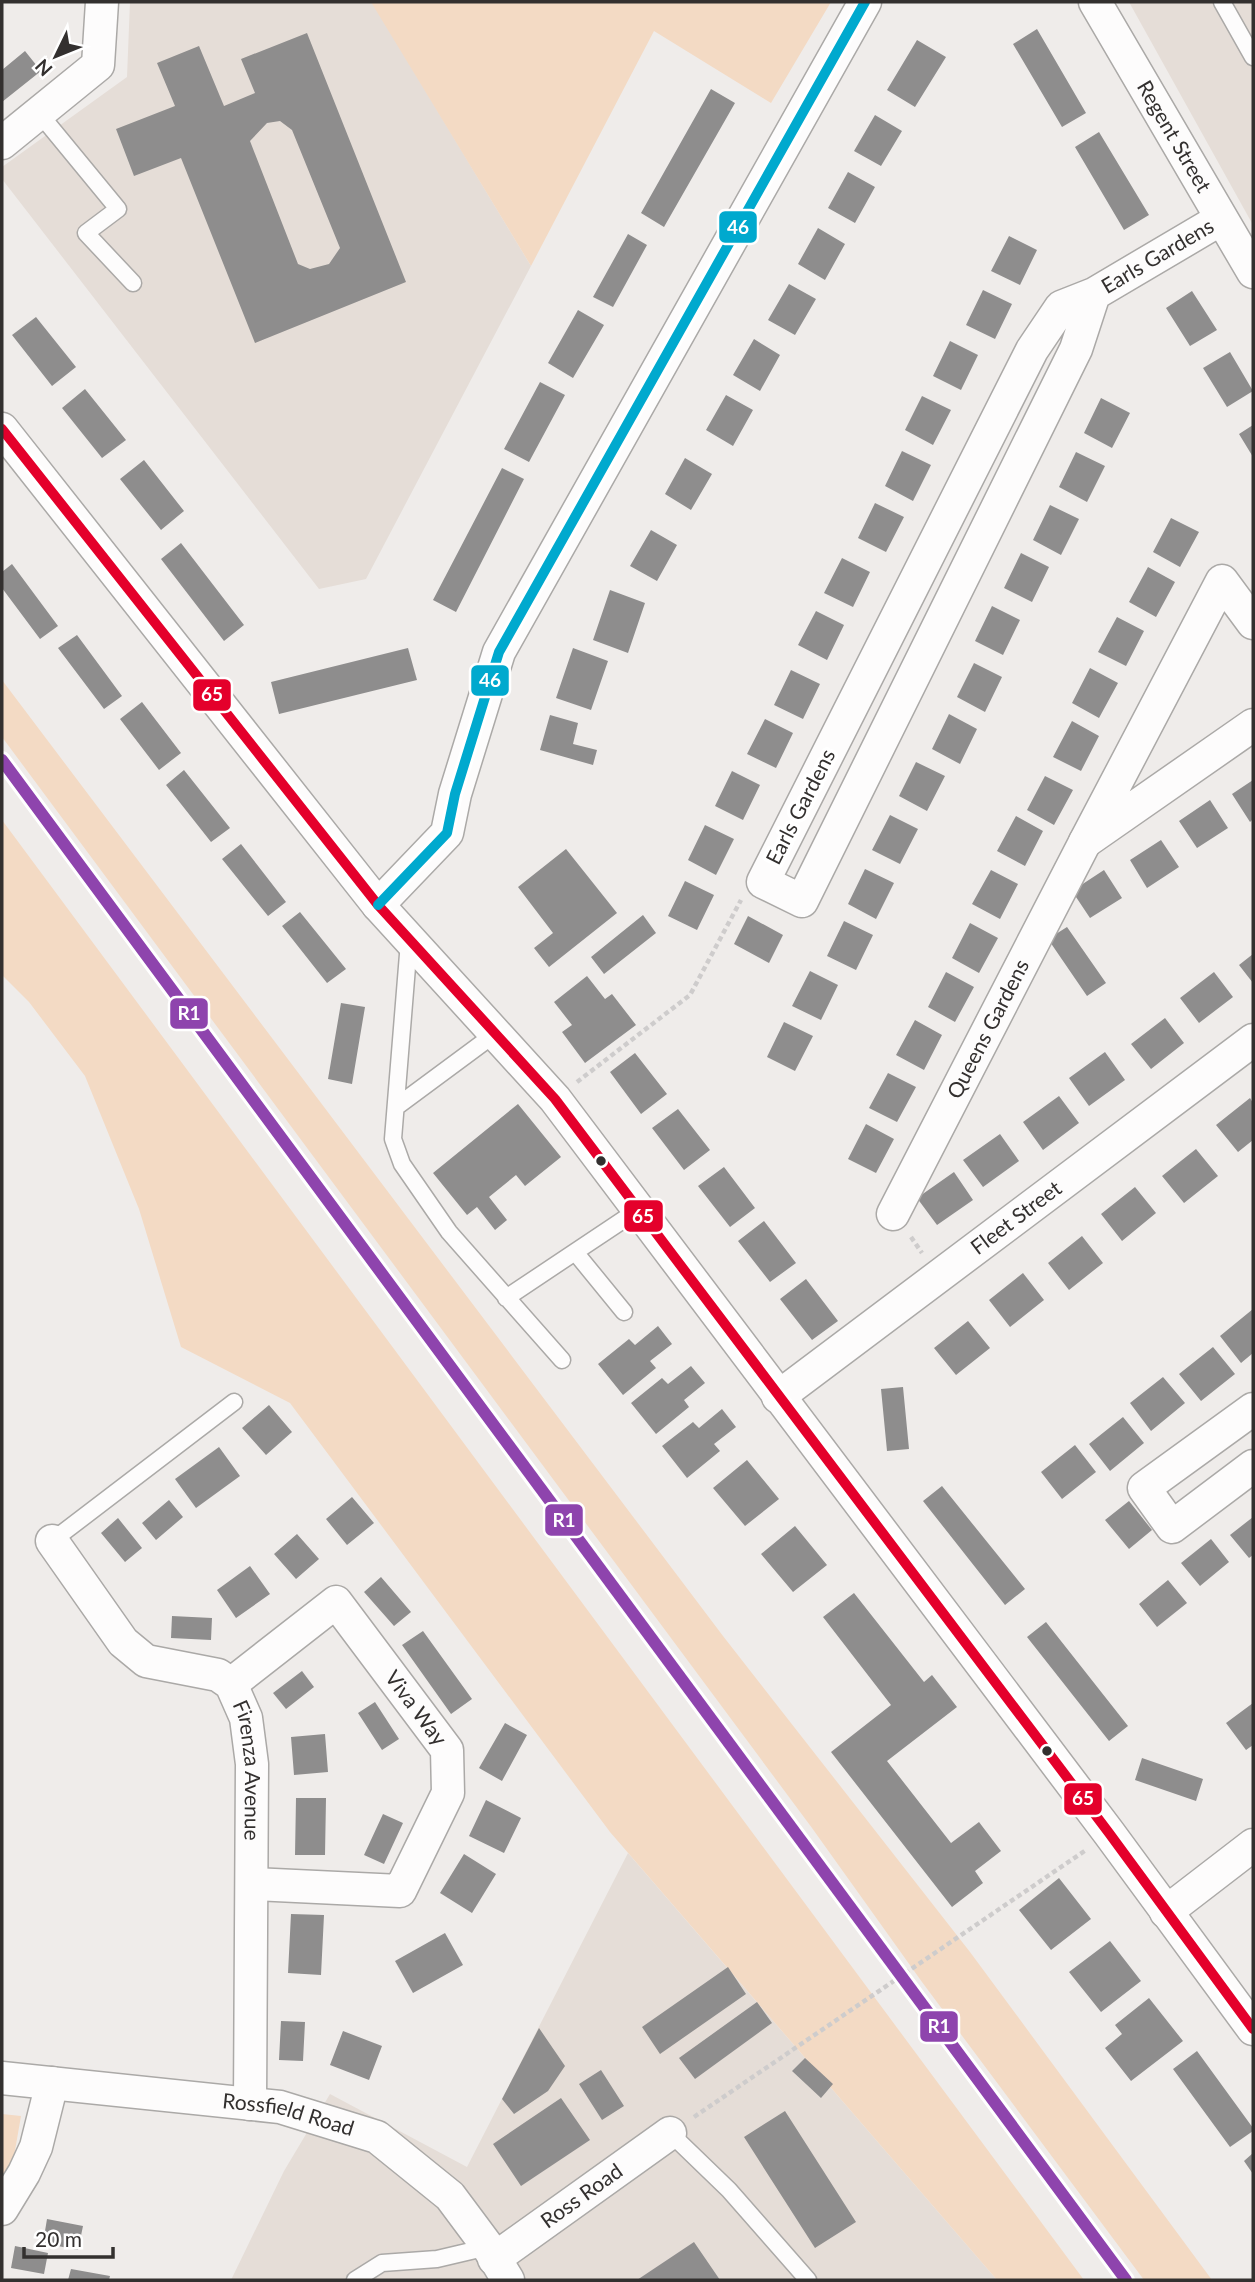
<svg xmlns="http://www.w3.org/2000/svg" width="1255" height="2282" font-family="Lato,sans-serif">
<rect width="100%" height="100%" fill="#efecea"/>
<path fill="#e5ddd7" d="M130,2H372L531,266L366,579L319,589L2,179V167L127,77Z
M1129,2H1253V225Z
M628,1853L997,2280H231L284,2171L330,2094L467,2167Z"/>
<path fill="#f3dac4" d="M371,2H831L771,103L654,31L531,266Z
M2,680L723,1636L970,1952L1212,2280H1144L922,1982L812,1828L2,737Z
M2,820L1084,2280H997L610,1832L290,1403L181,1347L139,1209L85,1076L29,1002L2,975Z
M2,2114L21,2116L13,2162L2,2177Z"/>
<path fill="#8e8d8d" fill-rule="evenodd" d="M1037,29L1086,113L1062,127L1013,44Z
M307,33L406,282L255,343L181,158L134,176L116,129L175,106L157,63L199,46L224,106L255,93L241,59ZM280,121L292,130L340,248L329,264L310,269L298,264L250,141L267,123Z
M917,40L946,57L915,107L887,90Z
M25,51L41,71L2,102V70Z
M711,89L735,103L664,227L641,213Z
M875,115L902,131L881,166L854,151Z
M1099,132L1149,215L1124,230L1075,147Z
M848,172L875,187L855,223L828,208Z
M818,228L845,244L825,280L798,264Z
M628,234L647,245L613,307L593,297Z
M1009,236L1037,250L1020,285L991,271Z
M789,284L816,299L795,335L768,320Z
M983,290L1012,304L995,339L966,325Z
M1192,291L1217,330L1190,346L1166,308Z
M578,310L604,325L573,378L548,363Z
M36,317L76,367L52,386L12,335Z
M754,339L780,355L760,391L733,375Z
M950,341L978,355L961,390L933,376Z
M1230,352L1253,391L1227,407L1203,368Z
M540,382L565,395L529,462L504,449Z
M85,389L126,440L102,458L62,408Z
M726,395L753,410L733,446L706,430Z
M922,396L951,410L933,445L905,430Z
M1101,398L1130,413L1112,448L1084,433Z
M1253,425V457L1239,434Z
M902,451L931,465L913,501L885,486Z
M1076,452L1105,466L1087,502L1059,487Z
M685,458L712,474L691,510L665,494Z
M144,460L184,511L161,530L120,479Z
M502,468L524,479L456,612L433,600Z
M875,503L904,517L886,552L858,538Z
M1050,505L1079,519L1061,555L1033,540Z
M1171,518L1199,532L1180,567L1153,552Z
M651,530L677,545L657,581L630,566Z
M181,543L244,625L224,641L161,559Z
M1021,553L1049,567L1032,602L1004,588Z
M842,558L870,572L853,607L824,593Z
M12,564L58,626L40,639L2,588V572Z
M1148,567L1175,582L1156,617L1129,602Z
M610,590L645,603L628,653L593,640Z
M992,606L1020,620L1003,655L975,641Z
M816,611L844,625L827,660L798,645Z
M1117,617L1144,631L1126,666L1098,652Z
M77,635L122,696L104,709L58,648Z
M408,648L417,680L279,714L271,682Z
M573,648L608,661L591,710L556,698Z
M974,663L1002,677L985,712L957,697Z
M1090,668L1118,683L1099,718L1072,703Z
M791,670L820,684L803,719L774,705Z
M142,702L181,753L159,770L120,719Z
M949,714L977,729L960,764L932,749Z
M550,715L578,723L573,744L597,750L593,765L540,750Z
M765,719L793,733L776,768L747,754Z
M1072,721L1099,736L1081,771L1053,757Z
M916,762L945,776L927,811L899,796Z
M184,770L230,828L211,842L166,785Z
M732,771L760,785L743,820L715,806Z
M1045,776L1073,790L1054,825L1027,810Z
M1253,780V819L1250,822L1232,794Z
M1210,800L1228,828L1197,848L1179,821Z
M890,815L918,829L900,864L872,850Z
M1016,816L1043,831L1025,866L997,851Z
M705,825L734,839L716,875L688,860Z
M1161,840L1179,867L1147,888L1130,860Z
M241,844L286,902L268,916L222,859Z
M566,849L617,913L549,967L534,948L553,933L518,887Z
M865,869L894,883L876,919L848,904Z
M991,870L1018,884L1000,919L972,904Z
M1104,870L1122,898L1090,918L1072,891Z
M685,881L714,895L697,930L668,916Z
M300,912L346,969L327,983L282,926Z
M643,915L656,933L604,974L591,957Z
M748,916L783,935L769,963L734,944Z
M844,921L873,935L856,970L827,956Z
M970,923L998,938L979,973L952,958Z
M1067,927L1106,983L1087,996L1048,939Z
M1253,954V983L1239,965Z
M810,971L838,985L821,1020L792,1006Z
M946,972L974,987L955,1022L928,1007Z
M1214,972L1233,997L1199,1023L1180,998Z
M587,976L605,999L612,994L636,1025L585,1063L562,1032L572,1025L554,1002Z
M341,1003L365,1007L352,1084L328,1079Z
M1165,1018L1184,1043L1151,1069L1131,1044Z
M915,1020L942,1035L924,1070L896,1055Z
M784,1022L813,1036L795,1071L767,1057Z
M1105,1052L1125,1080L1089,1106L1069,1078Z
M635,1053L667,1094L641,1114L610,1072Z
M888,1073L916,1087L897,1122L869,1108Z
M1059,1096L1079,1123L1043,1150L1023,1122Z
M1250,1098L1253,1103V1140L1238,1152L1216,1125Z
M518,1104L561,1157L525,1186L516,1175L489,1197L507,1220L495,1230L477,1207L467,1215L433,1173Z
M678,1109L710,1150L684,1170L652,1128Z
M866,1124L894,1139L876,1173L848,1159Z
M1000,1134L1019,1161L983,1187L963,1160Z
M1196,1149L1218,1176L1184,1203L1162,1176Z
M724,1167L755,1208L730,1227L698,1186Z
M954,1172L973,1200L937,1225L917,1198Z
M1135,1187L1156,1213L1122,1241L1101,1214Z
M764,1221L796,1263L770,1282L738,1241Z
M1082,1236L1103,1263L1069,1290L1048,1263Z
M1023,1273L1044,1300L1010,1327L989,1300Z
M806,1279L838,1321L812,1340L780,1299Z
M1253,1309V1353L1241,1363L1220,1336Z
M968,1321L990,1348L956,1375L934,1348Z
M658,1326L672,1344L650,1361L656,1368L623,1395L598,1364L629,1339L635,1345Z
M1213,1347L1235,1374L1201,1401L1179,1374Z
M691,1366L705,1383L684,1400L689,1407L656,1434L631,1403L662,1378L668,1384Z
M1163,1377L1185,1403L1151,1431L1130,1403Z
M903,1387L909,1449L887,1451L881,1389Z
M269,1405L292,1432L266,1455L242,1428Z
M722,1409L736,1427L714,1444L720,1451L687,1478L662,1446L693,1422L699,1428Z
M1123,1417L1144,1443L1110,1471L1089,1444Z
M1075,1445L1096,1472L1062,1499L1041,1472Z
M219,1447L240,1476L196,1508L175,1479Z
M747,1460L779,1499L745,1526L713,1488Z
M942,1486L1025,1589L1005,1605L923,1501Z
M352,1497L374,1523L347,1545L326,1519Z
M169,1500L183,1517L156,1540L142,1523Z
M1129,1501L1152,1530L1129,1549L1105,1520Z
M1253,1517V1555L1249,1558L1230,1535Z
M118,1518L142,1548L125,1562L101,1533Z
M795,1526L827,1565L793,1592L761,1554Z
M297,1534L319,1559L296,1579L274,1554Z
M1211,1539L1229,1562L1200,1586L1181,1563Z
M250,1566L270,1594L236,1618L217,1590Z
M381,1577L411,1612L394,1626L364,1592Z
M1168,1580L1187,1603L1157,1627L1139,1604Z
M854,1593L924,1682L932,1675L957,1707L887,1761L951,1843L979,1822L1001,1851L975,1871L983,1883L952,1907L831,1752L891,1705L823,1617Z
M172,1616L212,1618L211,1640L171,1638Z
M1046,1622L1128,1726L1109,1741L1027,1637Z
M423,1631L472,1699L451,1714L402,1645Z
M302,1671L314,1687L286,1709L273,1693Z
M375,1702L399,1739L382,1750L358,1713Z
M1253,1703V1745L1246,1750L1226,1723Z
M505,1723L527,1735L502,1781L479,1768Z
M325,1734L328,1772L294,1775L291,1737Z
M1142,1758L1203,1779L1196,1801L1135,1780Z
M296,1798H326L325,1855H295Z
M486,1800L521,1818L504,1853L469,1836Z
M383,1814L403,1823L384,1864L364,1855Z
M464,1854L496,1874L472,1913L440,1893Z
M1059,1878L1091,1919L1051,1950L1019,1910Z
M291,1914L324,1915L321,1975L288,1973Z
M445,1933L463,1965L413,1993L395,1961Z
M1110,1941L1141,1981L1101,2012L1069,1972Z
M728,1967L746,1994L660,2054L642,2027Z
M1149,1998L1183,2041L1131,2081L1105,2048L1122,2034L1115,2025Z
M757,2002L772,2023L695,2079L679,2058Z
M281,2021L305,2022L303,2061L279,2060Z
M539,2028L565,2066L548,2091L514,2114L502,2099Z
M343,2031L382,2046L369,2080L330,2065Z
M1197,2051L1253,2128V2131L1230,2147L1173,2069Z
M805,2058L833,2084L821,2098L792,2071Z
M601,2070L624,2106L602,2120L579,2084Z
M561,2098L590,2140L521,2186L493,2144Z
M785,2111L856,2222L815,2248L744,2137Z
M1253,2153V2174L1244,2161Z
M47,2219L83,2226L78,2250L43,2243Z
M694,2242L720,2280H637Z
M15,2246L48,2253L44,2274L11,2268Z
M71,2269L110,2276L109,2280H68Z"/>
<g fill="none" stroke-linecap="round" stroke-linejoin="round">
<g stroke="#aba9a7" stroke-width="19">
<path id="service" d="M1222,2L1253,57
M39,113L118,209L86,233L133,283
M409,942L393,1139L402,1164L449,1232L562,1360
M396,1107L496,1033
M575,1252L624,1312
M506,1298L638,1210
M52,1541L234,1402
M670,2133L729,2190L808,2280
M355,2280L382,2263L437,2259L488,2247"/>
</g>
<g stroke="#aba9a7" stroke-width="35">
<g id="minor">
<path id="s1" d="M1095,2L1253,272"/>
<path d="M2,143L98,65L102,2"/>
<path id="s2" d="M1094,294L1061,307L1032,350L763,882L802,901L1076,349L1094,294L1221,219"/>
<path d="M2,429L378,905L555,1099L1109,1833L1253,2029"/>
<path d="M1253,623L1222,581L1085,842L1253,725"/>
<path d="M378,905L447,833L455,794L499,652L865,2"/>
<path id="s3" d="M893,1214L1085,842"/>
<path id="s4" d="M778,1397L1253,1040"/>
<path d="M1253,1409L1144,1488L1172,1527L1253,1466"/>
<path id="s5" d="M52,1541L123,1642L146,1661L218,1675L231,1684L246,1718L252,1764L250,2104"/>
<path id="s6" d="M231,1684L336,1602L447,1750L448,1793L400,1891L252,1884"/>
<path d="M1166,1912L1253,1845"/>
<path id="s7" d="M2,2078L280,2107L377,2137L450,2196L488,2247L508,2280"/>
<path d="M2,2209L24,2173L36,2147L52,2083"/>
<path id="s8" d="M494,2259L670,2133"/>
</g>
</g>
<path stroke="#cecccc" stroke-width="4.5" stroke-dasharray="5 3.5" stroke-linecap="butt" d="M577,1082L690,995L741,900
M911,1237L922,1253
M694,2117L1086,1850"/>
<use href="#service" stroke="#fdfcfc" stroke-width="16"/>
<use href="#minor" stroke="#fdfcfc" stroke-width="32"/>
<g stroke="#fff" stroke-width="16">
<path id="bus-1" d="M2,429L378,905L555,1099L1109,1833L1253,2029"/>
</g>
<g stroke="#fff" stroke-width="16">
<path id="bus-2" d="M378,905L447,833L455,794L499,652L865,2"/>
</g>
<use href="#bus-1" stroke="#e4002b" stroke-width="10"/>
<use href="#bus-2" stroke="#00a9ce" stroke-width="10"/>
<g stroke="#fff" stroke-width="18">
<path id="rail-1" d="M2,760L1126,2280"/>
</g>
<use href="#rail-1" stroke="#8e44ad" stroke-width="12"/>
</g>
<g fill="#33302f" stroke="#fff" stroke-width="2.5">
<circle cx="601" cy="1161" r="6"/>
<circle cx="1047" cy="1751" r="6"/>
</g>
<g text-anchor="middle" stroke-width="7" stroke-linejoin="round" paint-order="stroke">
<g font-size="21" fill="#33302f" stroke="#fff">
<text dy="7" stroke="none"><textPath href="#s1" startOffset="156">Regent Street</textPath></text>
<text dy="7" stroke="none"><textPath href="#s2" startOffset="1475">Earls Gardens</textPath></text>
<text transform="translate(801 807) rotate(-63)" y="7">Earls Gardens</text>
<text dy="7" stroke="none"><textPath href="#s3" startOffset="208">Queens Gardens</textPath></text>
<text dy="7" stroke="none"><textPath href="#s4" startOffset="298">Fleet Street</textPath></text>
<text dy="7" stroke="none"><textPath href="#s6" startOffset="266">Viva Way</textPath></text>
<text dy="7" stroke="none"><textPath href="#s5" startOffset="332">Firenza Avenue</textPath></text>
<text dy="7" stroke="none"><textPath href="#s7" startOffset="289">Rossfield Road</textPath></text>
<text dy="7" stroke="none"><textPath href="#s8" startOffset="108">Ross Road</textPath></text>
</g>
</g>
<g stroke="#fff" stroke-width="2.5">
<rect x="718" y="210" width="40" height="34" rx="7" fill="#00a9ce"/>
<rect x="470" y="664" width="40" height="33" rx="7" fill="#00a9ce"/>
<rect x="192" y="678" width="40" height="34" rx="7" fill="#e4002b"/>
<rect x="169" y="997" width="40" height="33" rx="7" fill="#8e44ad"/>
<rect x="623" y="1199" width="41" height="34" rx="7" fill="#e4002b"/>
<rect x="544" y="1503" width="40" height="34" rx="7" fill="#8e44ad"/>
<rect x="1063" y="1782" width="40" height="34" rx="7" fill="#e4002b"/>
<rect x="919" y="2010" width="40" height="33" rx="7" fill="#8e44ad"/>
</g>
<g font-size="19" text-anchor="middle" font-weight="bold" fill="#fff">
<text x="738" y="234">46</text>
<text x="490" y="687">46</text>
<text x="212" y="701">65</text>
<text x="189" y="1020">R1</text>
<text x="643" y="1223">65</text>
<text x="564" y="1527">R1</text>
<text x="1083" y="1805">65</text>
<text x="939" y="2033">R1</text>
</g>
<rect width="1255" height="2282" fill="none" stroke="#33302f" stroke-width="7"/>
<g transform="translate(56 56) rotate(227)" stroke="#ffffff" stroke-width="5" paint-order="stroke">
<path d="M0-5L12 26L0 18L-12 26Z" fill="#33302f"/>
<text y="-10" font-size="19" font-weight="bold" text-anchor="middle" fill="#33302f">N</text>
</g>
<path d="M24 2247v10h89v-10" fill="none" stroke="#33302f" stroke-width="3.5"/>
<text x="35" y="2247" font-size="21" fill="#33302f" stroke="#ffffff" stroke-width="5" paint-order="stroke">20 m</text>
</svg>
